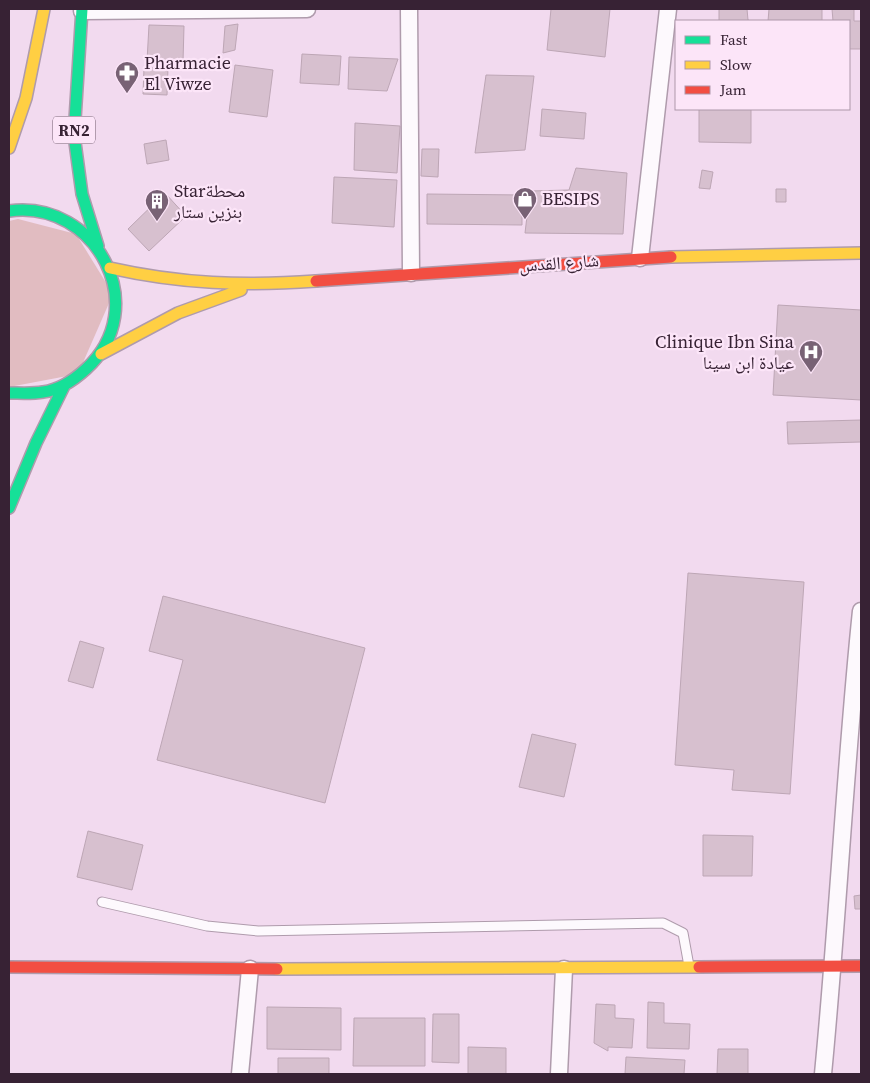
<svg xmlns="http://www.w3.org/2000/svg" width="870" height="1083" font-family="'Source Serif 4','Noto Naskh Arabic',serif">
<rect width="100%" height="100%" fill="#f2daef"/>
<path fill="#e1bcc1" d="M18,219L76,234L113,294L78,374L9,387V221Z"/>
<path fill="#d7c0cf" stroke="#bda6b5" d="M551,9H610L605,57L547,50Z
M719,9H747L748,20L751,21H719Z
M769,9H822V21H768Z
M832,9H854V21H861V49H849V21H833Z
M238,24L235,50L223,53L225,26Z
M149,25L184,26L183,62L147,61Z
M302,54L341,56L339,85L300,83Z
M349,57L398,59L387,91L348,89Z
M235,65L273,70L267,117L229,112Z
M144,68H168L167,95L143,94Z
M486,75L534,76L525,150L475,153Z
M542,109L586,113L584,139L540,136Z
M699,109H751V143L699,142Z
M355,123L400,126L397,173L354,170Z
M166,140L169,160L147,164L144,144Z
M422,149H439L438,177L421,176Z
M576,168L627,173L623,234L525,233L530,191L569,190Z
M702,170L713,172L710,189L699,188Z
M334,177L397,180L394,227L332,223Z
M776,189H786V202H776Z
M165,193L186,216L149,251L128,229Z
M427,194L522,195V225L427,224Z
M778,305L861,310V400L773,395Z
M861,420V442L788,444L787,422Z
M688,573L804,582L790,794L732,790L734,770L675,765Z
M163,596L365,648L325,803L157,760L183,660L149,651Z
M80,641L104,648L93,688L68,681Z
M532,734L576,744L564,797L519,787Z
M88,831L143,845L132,890L77,877Z
M703,835L753,836L752,876H703Z
M861,895V909H855L854,896Z
M648,1002L664,1003V1023L690,1024L689,1049L647,1048Z
M596,1004L615,1005V1018L634,1019L632,1048L608,1047V1051L594,1043Z
M267,1007L341,1008V1050L267,1049Z
M433,1014H459V1063L432,1062Z
M354,1018H425V1066H353Z
M468,1047L506,1048V1074H468Z
M718,1049H748V1074H717Z
M626,1057L685,1060L684,1074H625Z
M278,1058H329V1074H278Z"/>
<g fill="none" stroke-linecap="round" stroke-linejoin="round">
<g stroke="#af9bac" stroke-width="11">
<path id="lane" d="M102,902L207,926L258,931L663,923L683,933L689,966"/>
</g>
<g stroke="#af9bac" stroke-width="19">
<path id="street" d="M409,9L411,273
M82,11L307,9
M640,258L668,9
M240,1074L250,969
M559,1074L564,969
M823,1074C838,920 845,765 861,611"/>
</g>
<g stroke="#af9bac" stroke-width="14">
<path id="fast" d="M82,9L74,135L82,194L98,246
M9,211C97,199 153,308 86,369C74,380 59,390 43,392C32,394 20,393 9,393
M9,508L36,443L64,386"/>
</g>
<g stroke="#af9bac" stroke-width="14">
<path id="slow" d="M9,148L26,98L44,9
M671,257L861,253
M110,268C181,284 244,286 316,281
M101,354L178,313L241,290
M277,969L699,967"/>
</g>
<g stroke="#af9bac" stroke-width="14">
<path id="jam" d="M316,281L671,257
M9,967L277,969
M699,967L861,966"/>
</g>
<use href="#lane" stroke="#fdf9fd" stroke-width="9"/>
<use href="#street" stroke="#fdf9fd" stroke-width="16"/>
<use href="#fast" stroke="#16e098" stroke-width="11"/>
<use href="#slow" stroke="#ffcf43" stroke-width="11"/>
<use href="#jam" stroke="#f24e42" stroke-width="11"/>
</g>
<defs>
<g id="pharmacy-pin" transform="scale(1.25)"><path d="M0 17L-7.5 6A9.5 9.5 0 1 1 7.5 6Z" fill="#786275" stroke="#fce5f8"/><path d="M-2-6h4v4h4v4h-4v4h-4v-4h-4v-4h4Z" fill="#fff"/></g>
<g id="shop-pin" transform="scale(1.25)"><path d="M0 17L-7.5 6A9.5 9.5 0 1 1 7.5 6Z" fill="#786275" stroke="#fce5f8"/><path d="M-5-2.5h2.3a2.7 3.5 0 0 1 5.4 0H5L5.5 6h-11ZM-1.5-2.5h3a1.5 2.3 0 0 0-3 0Z" fill="#fff"/></g>
<g id="building-pin" transform="scale(1.25)"><path d="M0 17L-7.5 6A9.5 9.5 0 1 1 7.5 6Z" fill="#786275" stroke="#fce5f8"/><path d="M-4-6H4V6H1V3H-1V6H-4ZM-2.5-4.3h1.7v1.8h-1.7ZM.8-4.3h1.7v1.8H.8ZM-2.5-1h1.7V.8h-1.7ZM.8-1h1.7V.8H.8Z" fill="#fff"/></g>
<g id="hospital-pin" transform="scale(1.25)"><path d="M0 17L-7.5 6A9.5 9.5 0 1 1 7.5 6Z" fill="#786275" stroke="#fce5f8"/><path d="M-5-5h3v3.5h4V-5h3V5h-3V1.5h-4V5h-3Z" fill="#fff"/></g>
</defs>
<g fill-rule="evenodd">
<use href="#pharmacy-pin" x="127" y="73"/>
<use href="#shop-pin" x="525" y="199"/>
<use href="#building-pin" x="157" y="201"/>
<use href="#hospital-pin" x="811" y="352"/>
</g>
<g text-anchor="middle" stroke-width="4.5" stroke-linejoin="round" paint-order="stroke">
<rect fill="#fce5f8" stroke="#725c6f" stroke-width="1" x="53" y="116.5" width="42" height="27" rx="4"/>
<g font-size="16" font-weight="bold" fill="#372234">
<text x="74" y="136">RN2</text>
</g>
<g font-size="18" fill="#372234" stroke="#fce5f8" text-anchor="start">
<text x="144" y="69">Pharmacie<tspan x="144" dy="21">El Viwze</tspan></text>
<text x="174" y="197">Starمحطة<tspan x="174" dy="21">بنزين ستار</tspan></text>
<text x="542" y="205">BESIPS</text>
<text x="794" y="348" text-anchor="end">Clinique Ibn Sina<tspan x="794" dy="21">عيادة ابن سينا</tspan></text>
</g>
<g font-size="18" fill="#372234" stroke="#fce5f8">
<text transform="translate(559 263) rotate(-4)" y="6">شارع القدس</text>
</g>
</g>
<rect width="870" height="1083" fill="none" stroke="#372234" stroke-width="20"/>
<rect x="675" y="20" width="175" height="90" fill="#fce5f8" stroke="#ad97aa"/>
<rect x="685" y="36" width="25" height="8" fill="#16e098" stroke="#ad97aa"/>
<text x="720" y="45" font-size="15" fill="#372234">Fast</text>
<rect x="685" y="61" width="25" height="8" fill="#ffcf43" stroke="#ad97aa"/>
<text x="720" y="70" font-size="15" fill="#372234">Slow</text>
<rect x="685" y="86" width="25" height="8" fill="#f24e42" stroke="#ad97aa"/>
<text x="720" y="95" font-size="15" fill="#372234">Jam</text>
</svg>
